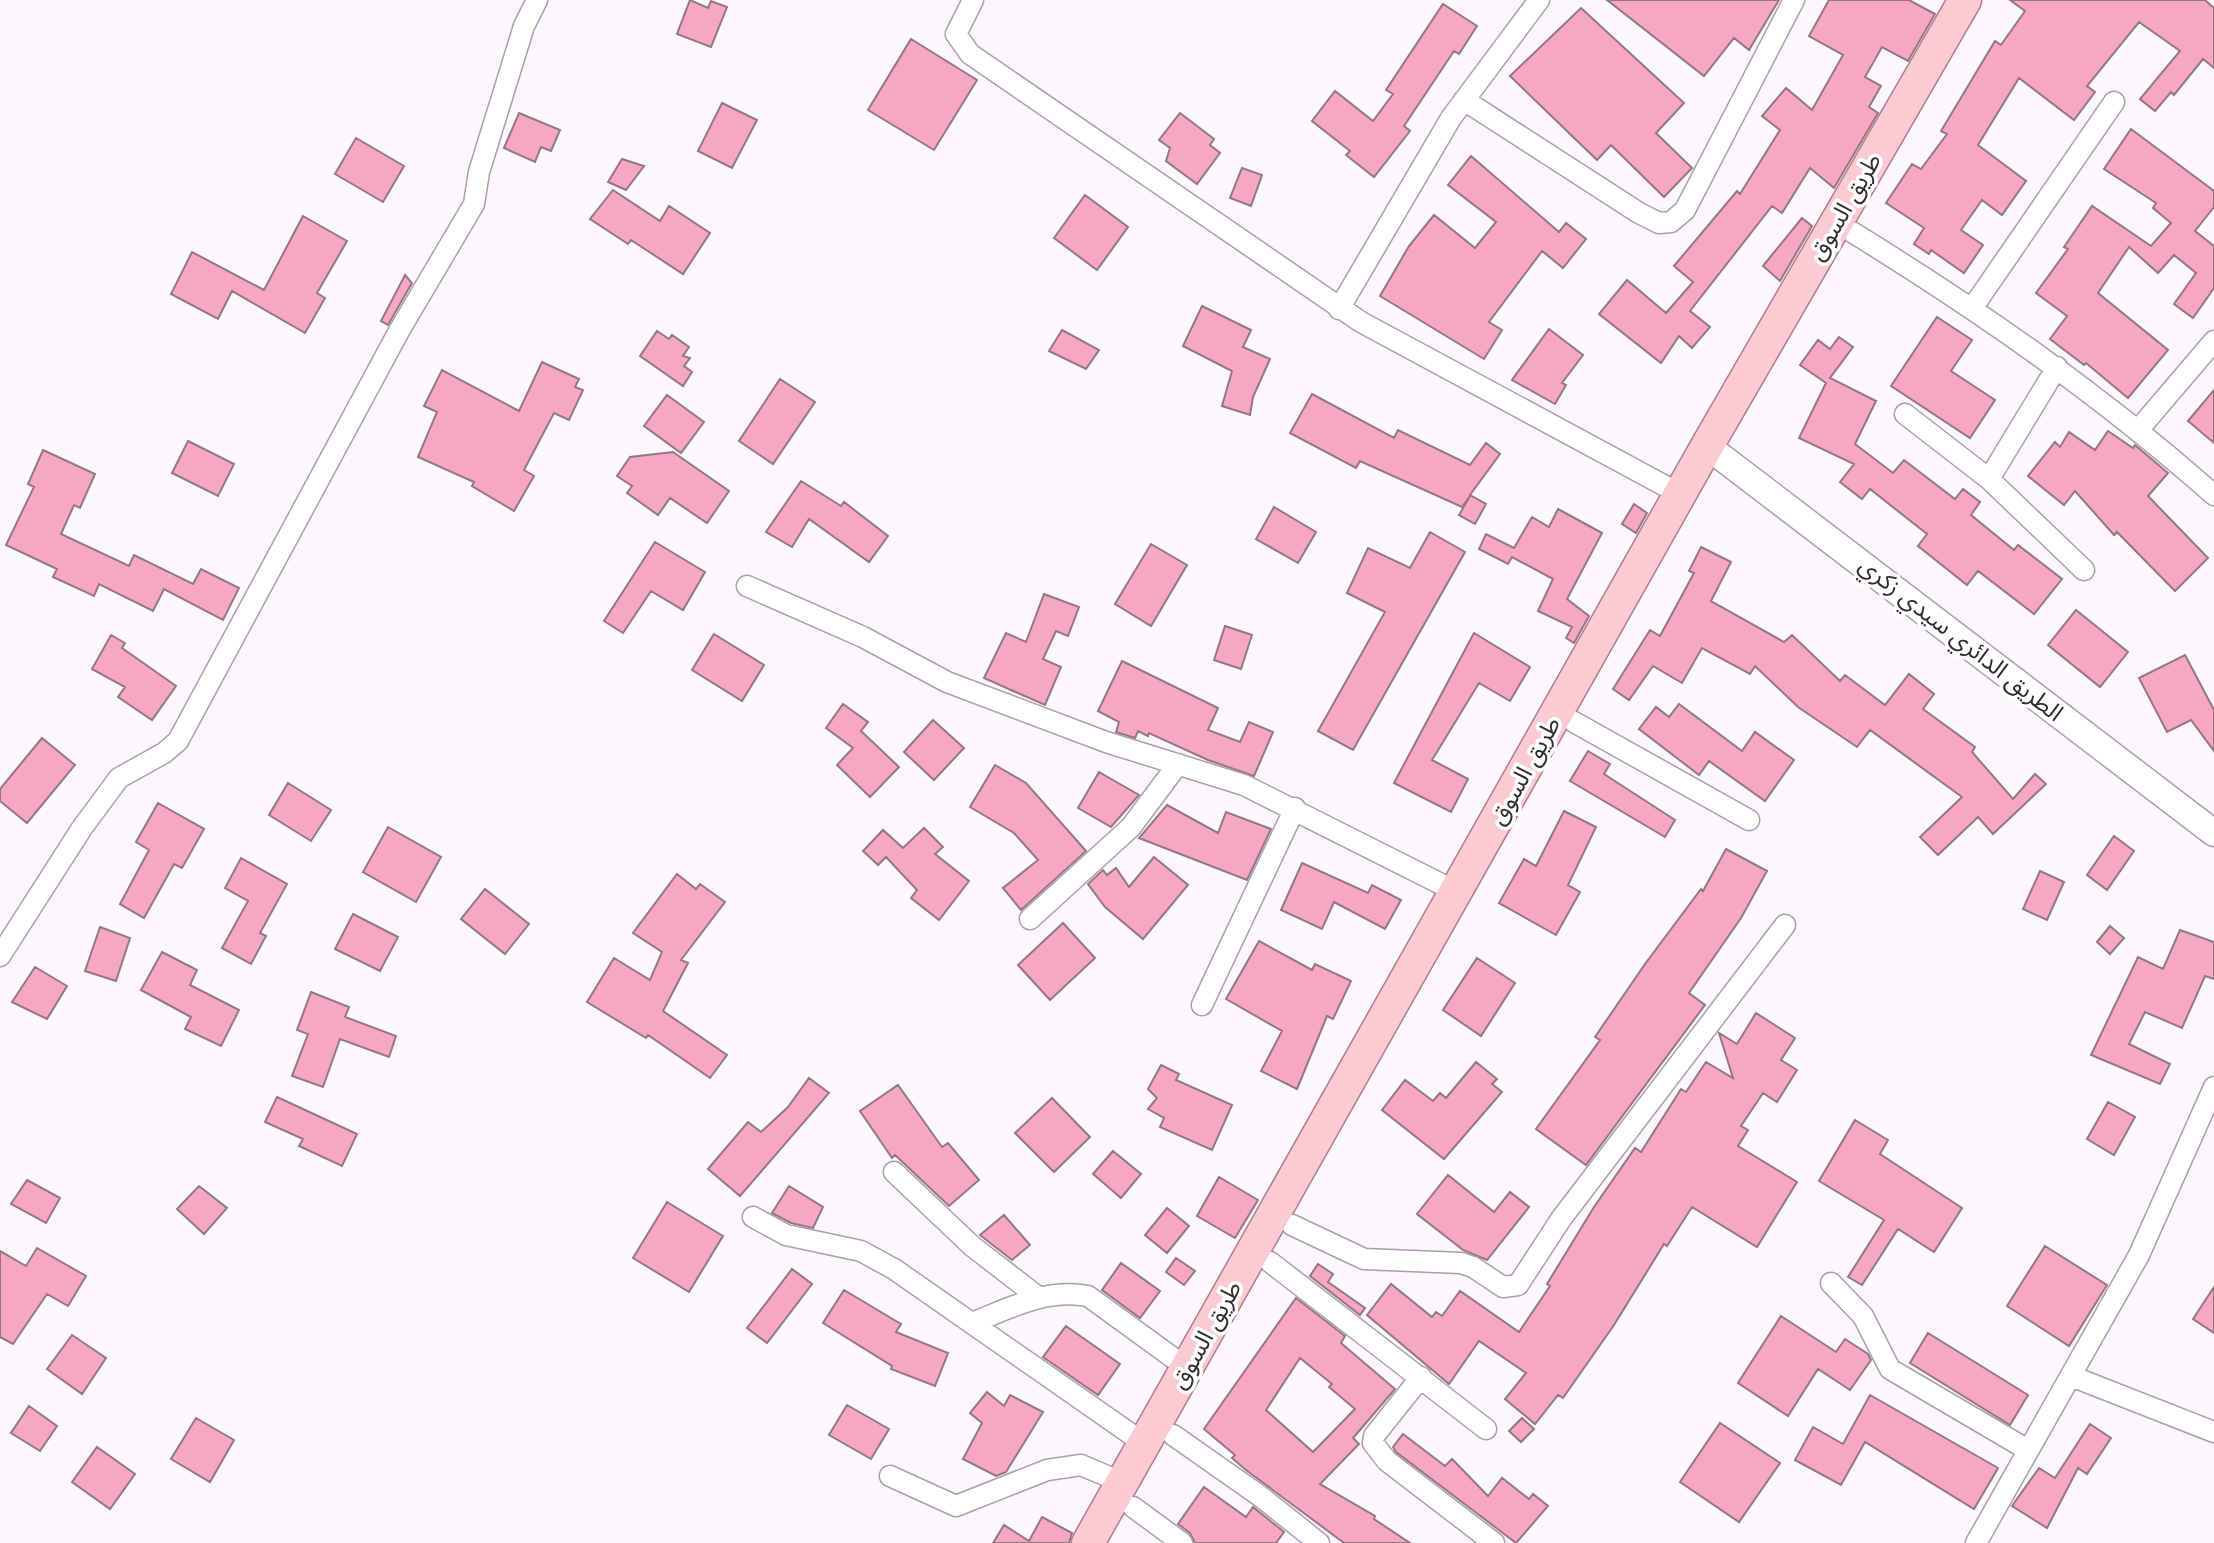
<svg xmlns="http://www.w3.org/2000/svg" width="2214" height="1543" font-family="Roboto,'Noto Sans Arabic',sans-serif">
<rect width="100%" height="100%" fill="#fcf6fe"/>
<path fill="#f8a7c3" stroke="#937881" stroke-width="2" fill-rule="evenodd" d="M690,0L708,8L711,1L727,7L711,47L677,34Z
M1607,0H1779L1749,50L1734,38L1704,76Z
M1829,0H1909L1935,14L1908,61L1882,47L1865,77L1881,86L1869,107L1878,113L1834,188L1810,168L1782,213L1772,206L1690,311L1710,327L1692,348L1679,336L1661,363L1599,314L1627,280L1666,313L1693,282L1674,266L1737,191L1740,194L1780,130L1762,116L1786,88L1812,110L1843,55L1809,36Z
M2010,0H2205L2214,8V68L2203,59L2174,95L2171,92L2155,111L2140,99L2180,51L2139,22L2087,86L2095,92L2074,120L2019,78L1978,145L2026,181L2002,215L1982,200L1961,230L1983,245L1964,273L1931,250L1929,254L1914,244L1924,228L1886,203L1912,164L1921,169L1947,134L1941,131L1995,41L2001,45L2025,11Z
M1443,4L1477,26L1459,54L1454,51L1404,126L1410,131L1374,177L1346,155L1350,151L1312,121L1335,91L1373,121L1393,94L1386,90Z
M1581,8L1684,103L1656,133L1692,168L1664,197L1611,145L1597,160L1510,76Z
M911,39L977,80L934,150L868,110Z
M722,103L757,120L732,168L698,151Z
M519,113L560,130L551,151L541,147L535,162L504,148Z
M1180,113L1214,139L1210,145L1220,153L1197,184L1166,161L1170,148L1159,140Z
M2131,129L2214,191V207L2195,231L2214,246V288L2193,318L2174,304L2196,273L2174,255L2158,273L2129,247L2098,293L2168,350L2128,398L2086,363L2084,365L2050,339L2067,316L2036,293L2068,249L2064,247L2092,206L2151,246L2171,223L2153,208L2156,203L2104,169Z
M356,138L404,166L383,202L335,174Z
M1471,156L1559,232L1566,223L1586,239L1563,268L1542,251L1489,322L1502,330L1484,359L1380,296L1409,246L1434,215L1475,248L1496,222L1448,185Z
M622,159L644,166L626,190L608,182Z
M1242,168L1262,175L1251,206L1230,198Z
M613,190L660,221L669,206L710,233L683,274L631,240L628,244L590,219Z
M1085,195L1128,227L1097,270L1054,238Z
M303,216L347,241L317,293L325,298L305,333L232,291L218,319L171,294L192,252L264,290Z
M1802,218L1812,226L1780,281L1763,266Z
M405,275L412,283L388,325L381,321Z
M1202,306L1251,330L1243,347L1270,359L1253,397L1250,415L1222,406L1232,371L1183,346Z
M1937,317L1972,340L1951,371L1995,400L1970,438L1891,386Z
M1549,329L1583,355L1562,383L1566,385L1555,404L1512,380Z
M1062,330L1099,350L1086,369L1049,351Z
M657,331L669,339L672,335L689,347L683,356L690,358L684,366L692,372L683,386L640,356Z
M1839,337L1853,347L1830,378L1876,401L1855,444L1893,473L1904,460L1955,499L1963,489L1980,502L1971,515L2014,550L2018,545L2062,579L2034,614L1978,571L1967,585L1918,546L1927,534L1870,489L1862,499L1840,482L1854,464L1799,438L1826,383L1800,365L1818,340L1830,349Z
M542,362L579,379L575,387L583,390L569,420L554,413L524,470L534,476L514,511L472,486L474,482L418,457L437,412L424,406L442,370L519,411Z
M780,379L815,402L773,464L739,441Z
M2214,390V443L2188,421Z
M1312,394L1394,438L1398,430L1470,465L1486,443L1500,454L1470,495L1486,504L1475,524L1459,515L1470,496L1462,507L1360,461L1356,468L1290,433Z
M667,395L704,422L681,453L644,426Z
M2108,431L2133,448L2135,445L2168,473L2148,496L2208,558L2175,591L2117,532L2114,535L2075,491L2064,505L2028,476L2055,442L2060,447L2069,432L2095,450Z
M188,441L234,464L218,496L172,473Z
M43,450L95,474L80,508L74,505L61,534L129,566L134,555L193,584L201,569L239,588L223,620L164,589L153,611L99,584L94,596L53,577L57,569L6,545L34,487L28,484Z
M673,452L729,491L707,523L670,498L658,515L627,493L632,486L617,476L630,457Z
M801,481L841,506L844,502L888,536L869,562L809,519L792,547L766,532Z
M1634,504L1647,513L1636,533L1622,524Z
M1274,507L1316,532L1298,563L1256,539Z
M1558,509L1602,533L1567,599L1589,616L1574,643L1566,638L1572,627L1538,611L1553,579L1512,557L1508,564L1479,549L1486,534L1514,548L1532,517L1549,527Z
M1430,532L1465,552L1353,750L1318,731L1385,612L1347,593L1368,548L1410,568Z
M655,542L705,572L683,610L651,591L623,633L604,621Z
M1151,544L1187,565L1151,626L1115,604Z
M1701,547L1731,562L1711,601L1784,642L1792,635L1840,681L1845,675L1885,705L1909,674L1934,694L1923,709L1975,747L1972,752L2013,799L2035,774L2046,784L1993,834L1978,817L1938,855L1920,837L1962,797L1870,730L1857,747L1798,707L1755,666L1750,674L1702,648L1682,683L1653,666L1629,700L1613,689L1650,630L1660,636L1694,573L1689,571Z
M1044,594L1079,607L1068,636L1056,631L1043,659L1061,667L1045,705L984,678L1006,633L1026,642Z
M2076,610L2128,652L2100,687L2048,645Z
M1225,626L1252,635L1241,669L1214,660Z
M1474,633L1530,667L1510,701L1479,683L1432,760L1468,779L1451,812L1394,783Z
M714,634L764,665L742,701L692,670Z
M111,635L125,643L122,648L176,686L152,720L118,697L125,687L92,669Z
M2185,655L2214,710V751L2191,720L2167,732L2139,678Z
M1122,661L1218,708L1208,730L1240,742L1249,722L1273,732L1254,776L1208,760L1149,733L1148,736L1138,731L1135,738L1116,732L1119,722L1098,711Z
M843,704L868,722L861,731L899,767L870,797L837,765L853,748L826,728Z
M1679,704L1742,751L1755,732L1794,760L1765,801L1709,761L1699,775L1639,729L1656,707L1669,717Z
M933,720L964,748L934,780L904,752Z
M42,738L75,765L27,823L0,801V789Z
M1588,751L1610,764L1604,774L1675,820L1665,837L1570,781Z
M995,765L1026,783L1086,851L1021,910L1003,888L1038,860L1014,833L970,807Z
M1099,772L1139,795L1111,827L1078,808Z
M288,783L331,810L311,841L269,815Z
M158,803L204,829L182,868L174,864L144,918L120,904L149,850L136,842Z
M1167,805L1218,833L1226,812L1271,829L1247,880L1139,838Z
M1564,811L1596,827L1568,885L1580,892L1556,935L1499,903L1524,859L1536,866Z
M388,827L441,857L416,902L363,872Z
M924,828L943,847L935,854L969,881L939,920L911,898L917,890L886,857L878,865L863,851L883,830L903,848Z
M2114,836L2134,851L2107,890L2087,875Z
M1726,849L1767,871L1741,918L1689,993L1705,1005L1586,1165L1536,1129L1600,1040L1595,1037L1645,964L1701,889L1703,891Z
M1154,857L1188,885L1143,939L1105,907L1088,884L1103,870L1107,875L1116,868L1129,887Z
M241,858L287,884L260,933L266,936L251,964L222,948L248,901L225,888Z
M1302,863L1368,893L1372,885L1401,900L1385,929L1334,902L1322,929L1281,910Z
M2040,871L2064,882L2047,920L2023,909Z
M677,874L696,889L700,884L725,902L681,960L688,963L663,1011L727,1055L710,1078L648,1035L646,1038L587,1002L614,958L650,980L662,952L633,933Z
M485,889L529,924L505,954L461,919Z
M353,914L398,937L380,971L335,949Z
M1063,923L1095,958L1050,1000L1018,965Z
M2110,926L2124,938L2110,954L2097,942Z
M100,927L130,938L116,981L85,971Z
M2180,930L2214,942V979L2205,976L2182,1028L2145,1012L2129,1044L2170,1064L2160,1084L2091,1055L2138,957L2163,969Z
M1259,941L1312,970L1315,964L1351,981L1333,1019L1327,1016L1297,1089L1261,1071L1282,1031L1226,999Z
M162,952L197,970L190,985L239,1010L221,1046L185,1029L191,1017L141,990Z
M1477,958L1515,983L1481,1036L1443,1010Z
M35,967L67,986L47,1019L12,1002Z
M311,992L349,1007L345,1017L396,1036L389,1057L340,1039L323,1087L292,1076L308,1034L297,1030Z
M1756,1013L1795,1038L1781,1060L1797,1070L1777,1102L1763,1093L1741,1126L1748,1130L1738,1146L1797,1182L1757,1247L1692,1207L1667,1246L1664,1244L1614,1325L1563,1398L1558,1395L1535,1424L1505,1399L1526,1373L1479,1341L1449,1384L1367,1315L1391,1284L1432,1317L1436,1312L1442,1316L1460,1291L1519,1332L1550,1286L1547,1284L1594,1207L1635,1148L1641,1152L1681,1089L1686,1092L1706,1062L1733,1078L1719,1033L1737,1044Z
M1476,1062L1497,1079L1492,1084L1502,1092L1444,1159L1382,1110L1405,1080L1433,1101L1440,1093L1446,1098Z
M1161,1065L1179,1074L1176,1080L1232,1105L1212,1150L1160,1127L1164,1118L1148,1109L1157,1098L1148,1089Z
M809,1078L829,1093L740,1196L708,1169L748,1122L761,1132L788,1107Z
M898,1085L942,1147L948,1143L979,1180L949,1206L895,1155L892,1158L860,1111Z
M277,1097L357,1134L342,1166L299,1146L303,1139L265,1122Z
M1052,1098L1090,1137L1054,1172L1015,1133Z
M2108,1102L2135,1117L2114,1155L2087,1139Z
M1855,1120L1888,1140L1880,1154L1962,1208L1934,1252L1898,1229L1862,1285L1848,1277L1884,1220L1819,1181Z
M1113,1151L1141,1174L1121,1198L1093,1174Z
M1448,1175L1494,1212L1510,1192L1529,1207L1487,1260L1463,1250L1417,1214Z
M1219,1177L1258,1200L1235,1238L1197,1216Z
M27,1180L60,1198L46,1223L11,1204Z
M199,1186L227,1208L204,1234L177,1209Z
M789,1186L823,1207L813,1228L791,1223L772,1213Z
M667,1202L723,1236L689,1292L633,1258Z
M1167,1208L1189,1226L1167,1253L1145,1235Z
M1004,1215L1030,1245L1012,1260L980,1235Z
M2045,1246L2107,1285L2069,1346L2007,1306Z
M37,1248L86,1276L68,1306L47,1294L13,1344L0,1337V1251L26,1266Z
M1176,1258L1195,1271L1184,1285L1166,1272Z
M1121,1263L1160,1291L1140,1318L1102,1290Z
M1318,1264L1333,1274L1328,1282L1365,1308L1360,1315L1310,1276Z
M792,1269L812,1284L767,1343L747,1328Z
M2214,1287V1333L2193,1319Z
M844,1290L901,1324L896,1332L948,1353L935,1386L891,1369L892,1366L823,1323Z
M1296,1298L1345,1336L1341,1343L1395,1389L1353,1438L1359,1444L1320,1484L1375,1516L1374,1519L1410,1543H1344L1246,1470L1232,1458L1235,1455L1204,1429ZM1300,1358L1332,1384L1329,1387L1355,1409L1313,1452L1266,1410Z
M1781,1316L1836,1352L1845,1339L1868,1354L1871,1360L1850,1390L1818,1369L1788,1416L1738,1383Z
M1066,1326L1120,1364L1098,1395L1043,1357Z
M1928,1333L2028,1395L2010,1425L1910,1363Z
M72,1335L106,1358L82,1394L47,1369Z
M987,1392L1004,1406L1010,1395L1043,1412L1006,1472L996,1476L963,1459L982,1423L970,1413Z
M1870,1395L1998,1468L1974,1509L1865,1442L1841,1485L1795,1460L1813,1427L1843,1444Z
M847,1405L889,1429L871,1459L829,1435Z
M29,1406L57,1426L40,1451L11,1433Z
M196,1418L234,1440L210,1482L171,1459Z
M1522,1418L1534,1429L1521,1442L1509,1431Z
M1720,1423L1780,1463L1739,1522L1680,1482Z
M2090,1424L2111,1438L2087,1474L2078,1468L2047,1528L2012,1506L2039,1468L2055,1478Z
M1403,1434L1445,1466L1452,1459L1488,1496L1502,1478L1529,1499L1533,1494L1548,1506L1516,1543L1396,1452L1393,1447Z
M97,1447L135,1474L110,1509L72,1482Z
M1204,1487L1246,1517L1253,1507L1284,1532L1276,1543H1195L1190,1533L1178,1524Z
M1042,1517L1072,1533L1069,1543H993L1004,1525L1029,1541Z"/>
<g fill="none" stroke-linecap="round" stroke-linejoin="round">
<g stroke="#ad9db1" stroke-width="23">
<path id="minor" d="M973,0L956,34L970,54L1361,322L1680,494
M1464,100L1639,213L1659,223L1671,222L1685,210L1794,0
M1852,232C1980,311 2101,395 2214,495
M1973,307L2114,102
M1339,309L1451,118L1539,0
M1905,414L1989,479L2084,570
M2139,429L2214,341
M1989,479L2057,367
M747,586L863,637L947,682L1106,742L1244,785L1457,892
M1574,722L1749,820
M1030,919L1131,827L1178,764
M0,956L82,828L119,778L164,753L178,741L399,331L474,204L479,172L524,26L537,0
M1202,1005L1295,808
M894,1172L972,1246L1038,1297
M753,1217L786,1235L861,1251L894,1269L1145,1444
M1292,1225L1364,1259L1461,1263L1473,1267L1503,1287L1518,1285L1561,1219L1785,925
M1270,1262L1486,1429
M1831,1283L1863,1316L1890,1369L2028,1450
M972,1323C1010,1308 1046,1288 1088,1296L1187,1368
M2071,1376L2214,1432
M1421,1377L1374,1436L1373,1443L1387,1461L1494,1543
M1173,1435L1260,1496L1319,1543
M890,1476L956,1506L1047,1470L1081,1465L1121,1482
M1133,1507L1182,1543
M1976,1543L2139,1255L2214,1087"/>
</g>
<g stroke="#ad9db1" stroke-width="29">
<path id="tertiary" d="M1707,446L2214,833"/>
</g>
<g stroke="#b27d88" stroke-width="35">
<path id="primary" d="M1088,1543L1707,446L1965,0"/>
</g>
<use href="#minor" stroke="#fff" stroke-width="20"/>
<use href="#tertiary" stroke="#fff" stroke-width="26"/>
<use href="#primary" stroke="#facbd3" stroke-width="32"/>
</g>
<g text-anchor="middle" stroke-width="7" stroke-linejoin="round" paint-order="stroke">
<g font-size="24" fill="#312b33" stroke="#fff">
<text transform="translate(1845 207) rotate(-60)" y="8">طريق السوق</text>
<text transform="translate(1961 639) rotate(38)" y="8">الطريق الدائري سيدي زكري</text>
<text transform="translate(1525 771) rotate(-61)" y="8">طريق السوق</text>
<text transform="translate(1206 1335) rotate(-61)" y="8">طريق السوق</text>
</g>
</g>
</svg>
